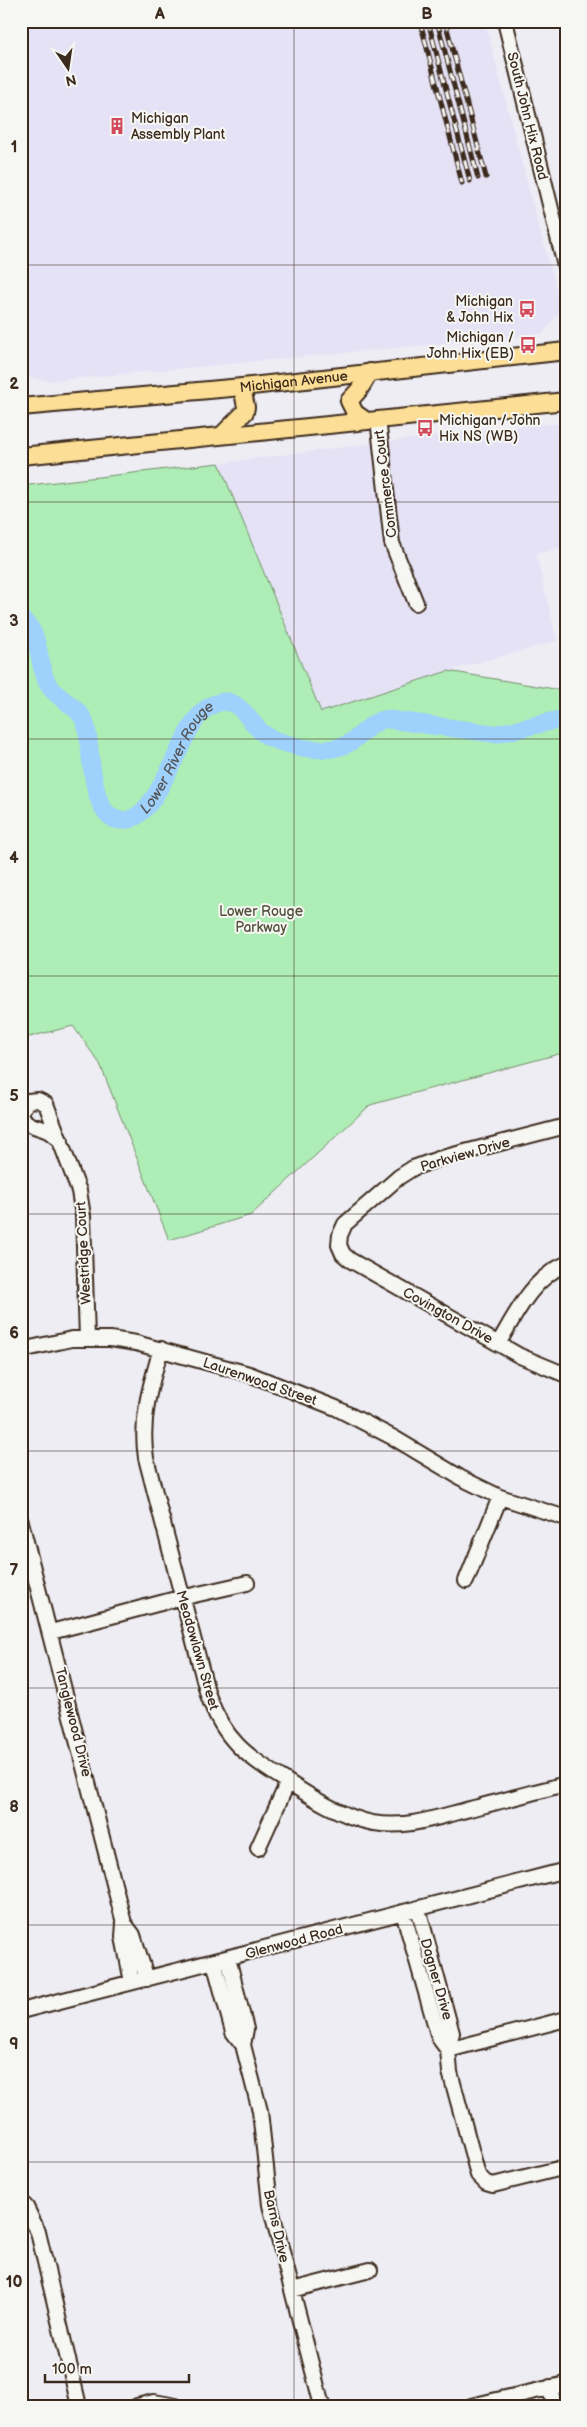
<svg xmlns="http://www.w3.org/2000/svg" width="587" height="2427" font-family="'Balsamiq Sans',sans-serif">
<rect width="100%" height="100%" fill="#eeedf4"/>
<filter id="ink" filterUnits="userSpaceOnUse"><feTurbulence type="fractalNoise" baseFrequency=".02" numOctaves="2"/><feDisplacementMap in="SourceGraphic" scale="10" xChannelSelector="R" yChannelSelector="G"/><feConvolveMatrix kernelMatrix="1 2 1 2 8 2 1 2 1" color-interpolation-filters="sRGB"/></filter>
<g filter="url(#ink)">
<path fill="#e5e2f6" d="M21,21H485L537,220L562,309L543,334L50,381L21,376Z
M566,423V546L536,554L557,641L448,671L321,712L219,463L504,427Z"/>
<path fill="#aeedb5" stroke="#748c6a" d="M219,463L321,712L448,671L566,691V1052L370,1105L251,1215L169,1240L100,1064L73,1026L21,1039V486Z"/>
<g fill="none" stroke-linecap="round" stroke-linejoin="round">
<path stroke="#9ed1fc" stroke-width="18" id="s1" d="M21,619C42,631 37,666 48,684C57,700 77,704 85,722C93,743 87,827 127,820C162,813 181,725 207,708C238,688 245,720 264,734C271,739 280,742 288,744C307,750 334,753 351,742C363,734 371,722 385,719L496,734L566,718"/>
<g stroke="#3b2a1e" stroke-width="18">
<path id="minor" d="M505,21L566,270
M378,419L392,543L416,603
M566,1126L438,1159L413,1168L399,1177L345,1224L340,1235L339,1245L343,1254L350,1260L520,1356L566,1375
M61,1141C57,1138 53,1134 48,1131C36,1125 23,1127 21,1111L28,1101L38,1100L46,1104L79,1191L83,1216L87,1338
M498,1344C516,1314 532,1278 566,1264
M161,1349C150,1386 140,1420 146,1458L208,1695C224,1740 246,1756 285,1780C311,1797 342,1817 373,1823C406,1829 438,1817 470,1809C502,1801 534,1792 566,1784
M21,1350L72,1339H110L136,1343L249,1374L336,1408L394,1438L461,1478L500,1497L566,1518
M21,1522L124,1923L123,1937L132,1982
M466,1581L500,1497
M51,1632L172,1600L247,1583
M258,1848L288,1782
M418,1908L452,2033L448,2050L450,2072L478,2175L486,2183L493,2185L566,2167
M403,1912L439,2038L448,2050
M124,1923L133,1935L147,1979
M228,1958L246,2029L243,2045
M214,1962L233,2032L243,2045L260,2111L270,2205L322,2406
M21,2011L566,1870
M448,2050L566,2019
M21,2202L26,2207L38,2232L79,2406
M292,2290L370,2270
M550,2387L554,2406
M137,2406L154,2402L176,2406
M471,2406L566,2384"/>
</g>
<g stroke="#3b2a1e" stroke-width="20">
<g id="major">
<path id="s2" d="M21,407L242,387L566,351"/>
<path d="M365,420L355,413L349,401L359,390L370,372"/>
<path d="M222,435L245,412L246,407L242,387"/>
<path d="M21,456L566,401"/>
</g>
</g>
<use href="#minor" stroke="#f6f6f2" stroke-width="14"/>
<use href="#major" stroke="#fcde96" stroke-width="16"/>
<g stroke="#3b2a1e" stroke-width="5">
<path id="rail" d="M420,21L462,183
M428,21L470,181
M437,21L478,178
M445,21L486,177"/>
</g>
<use href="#rail" stroke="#f6f6f2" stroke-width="3" stroke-dasharray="9" stroke-linecap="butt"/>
</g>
</g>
<path fill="none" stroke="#3b2a1e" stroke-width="1" stroke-opacity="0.55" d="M294,21V2406M21,265H566M21,502H566M21,739H566M21,976H566M21,1214H566M21,1451H566M21,1688H566M21,1925H566M21,2162H566"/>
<defs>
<g id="building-bare" transform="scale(1.35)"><path d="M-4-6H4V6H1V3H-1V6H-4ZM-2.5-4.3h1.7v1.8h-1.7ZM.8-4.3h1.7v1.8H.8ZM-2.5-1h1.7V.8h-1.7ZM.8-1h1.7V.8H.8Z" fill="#d1495b" stroke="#f6f6f2" stroke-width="2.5" paint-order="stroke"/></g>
<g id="bus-bare" transform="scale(1.35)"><path d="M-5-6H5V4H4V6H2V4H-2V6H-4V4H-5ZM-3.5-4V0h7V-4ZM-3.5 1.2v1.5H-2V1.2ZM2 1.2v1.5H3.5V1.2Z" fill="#d1495b" stroke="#f6f6f2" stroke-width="2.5" paint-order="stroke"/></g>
</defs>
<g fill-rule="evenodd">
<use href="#building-bare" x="117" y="126"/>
<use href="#bus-bare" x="527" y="309"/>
<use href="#bus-bare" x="528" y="345"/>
<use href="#bus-bare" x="425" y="428"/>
</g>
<g text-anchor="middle" stroke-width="4" stroke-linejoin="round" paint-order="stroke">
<g font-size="14" fill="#3b2a1e" stroke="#f6f6f2">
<text transform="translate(528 116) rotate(76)" y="5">South John Hix Road</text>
<text dy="5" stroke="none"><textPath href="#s2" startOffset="274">Michigan Avenue</textPath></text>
<text transform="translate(385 484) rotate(-97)" y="5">Commerce Court</text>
<text transform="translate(465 1154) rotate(-16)" y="5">Parkview Drive</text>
<text transform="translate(83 1253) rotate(-93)" y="5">Westridge Court</text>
<text transform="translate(448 1315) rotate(29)" y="5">Covington Drive</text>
<text transform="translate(260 1381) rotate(19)" y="5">Laurenwood Street</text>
<text transform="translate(198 1650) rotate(74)" y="5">Meadowlawn Street</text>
<text transform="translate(74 1722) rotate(76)" y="5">Tanglewood Drive</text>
<text transform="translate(294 1941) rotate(-15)" y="5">Glenwood Road</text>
<text transform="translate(437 1979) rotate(74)" y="5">Dagner Drive</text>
<text transform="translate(277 2226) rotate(77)" y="5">Barns Drive</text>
</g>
<g font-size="14" fill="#3b2a1e" stroke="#f6f6f2" text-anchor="start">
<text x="131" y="123">Michigan<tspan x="131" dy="16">Assembly Plant</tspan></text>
<text x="513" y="306" text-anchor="end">Michigan<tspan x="513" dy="16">&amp; John Hix</tspan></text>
<text x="514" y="342" text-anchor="end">Michigan /<tspan x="514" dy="16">John Hix (EB)</tspan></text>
<text x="439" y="425">Michigan / John<tspan x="439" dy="16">Hix NS (WB)</tspan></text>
</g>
<g font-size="14" fill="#52513c" stroke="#f6f6f2">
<text x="261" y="916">Lower Rouge<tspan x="261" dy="16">Parkway</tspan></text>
</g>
<g font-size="15" font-style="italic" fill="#545456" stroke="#f6f6f2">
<text dy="5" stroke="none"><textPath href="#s1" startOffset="325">Lower River Rouge</textPath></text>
</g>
</g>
<rect width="587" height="2427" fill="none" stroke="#f6f6f2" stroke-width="55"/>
<g transform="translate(68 68) rotate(167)" stroke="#f6f6f2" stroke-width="4" paint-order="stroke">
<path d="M0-4L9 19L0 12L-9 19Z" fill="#3b2a1e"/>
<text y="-8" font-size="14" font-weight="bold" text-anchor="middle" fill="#3b2a1e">N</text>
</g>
<path d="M45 2374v8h144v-8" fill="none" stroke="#3b2a1e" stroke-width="2.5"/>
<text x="52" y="2374" font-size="15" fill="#3b2a1e" stroke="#f6f6f2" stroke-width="4" paint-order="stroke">100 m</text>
<rect x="28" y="28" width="532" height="2372" fill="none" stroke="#3b2a1e" stroke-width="2"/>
<g font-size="16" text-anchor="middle" font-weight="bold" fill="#3b2a1e">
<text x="160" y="19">A</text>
<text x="427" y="19">B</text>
<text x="14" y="152">1</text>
<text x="14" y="389">2</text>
<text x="14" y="626">3</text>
<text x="14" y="863">4</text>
<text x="14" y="1101">5</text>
<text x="14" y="1338">6</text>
<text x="14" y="1575">7</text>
<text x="14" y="1812">8</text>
<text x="14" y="2049">9</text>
<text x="14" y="2287">10</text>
</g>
</svg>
